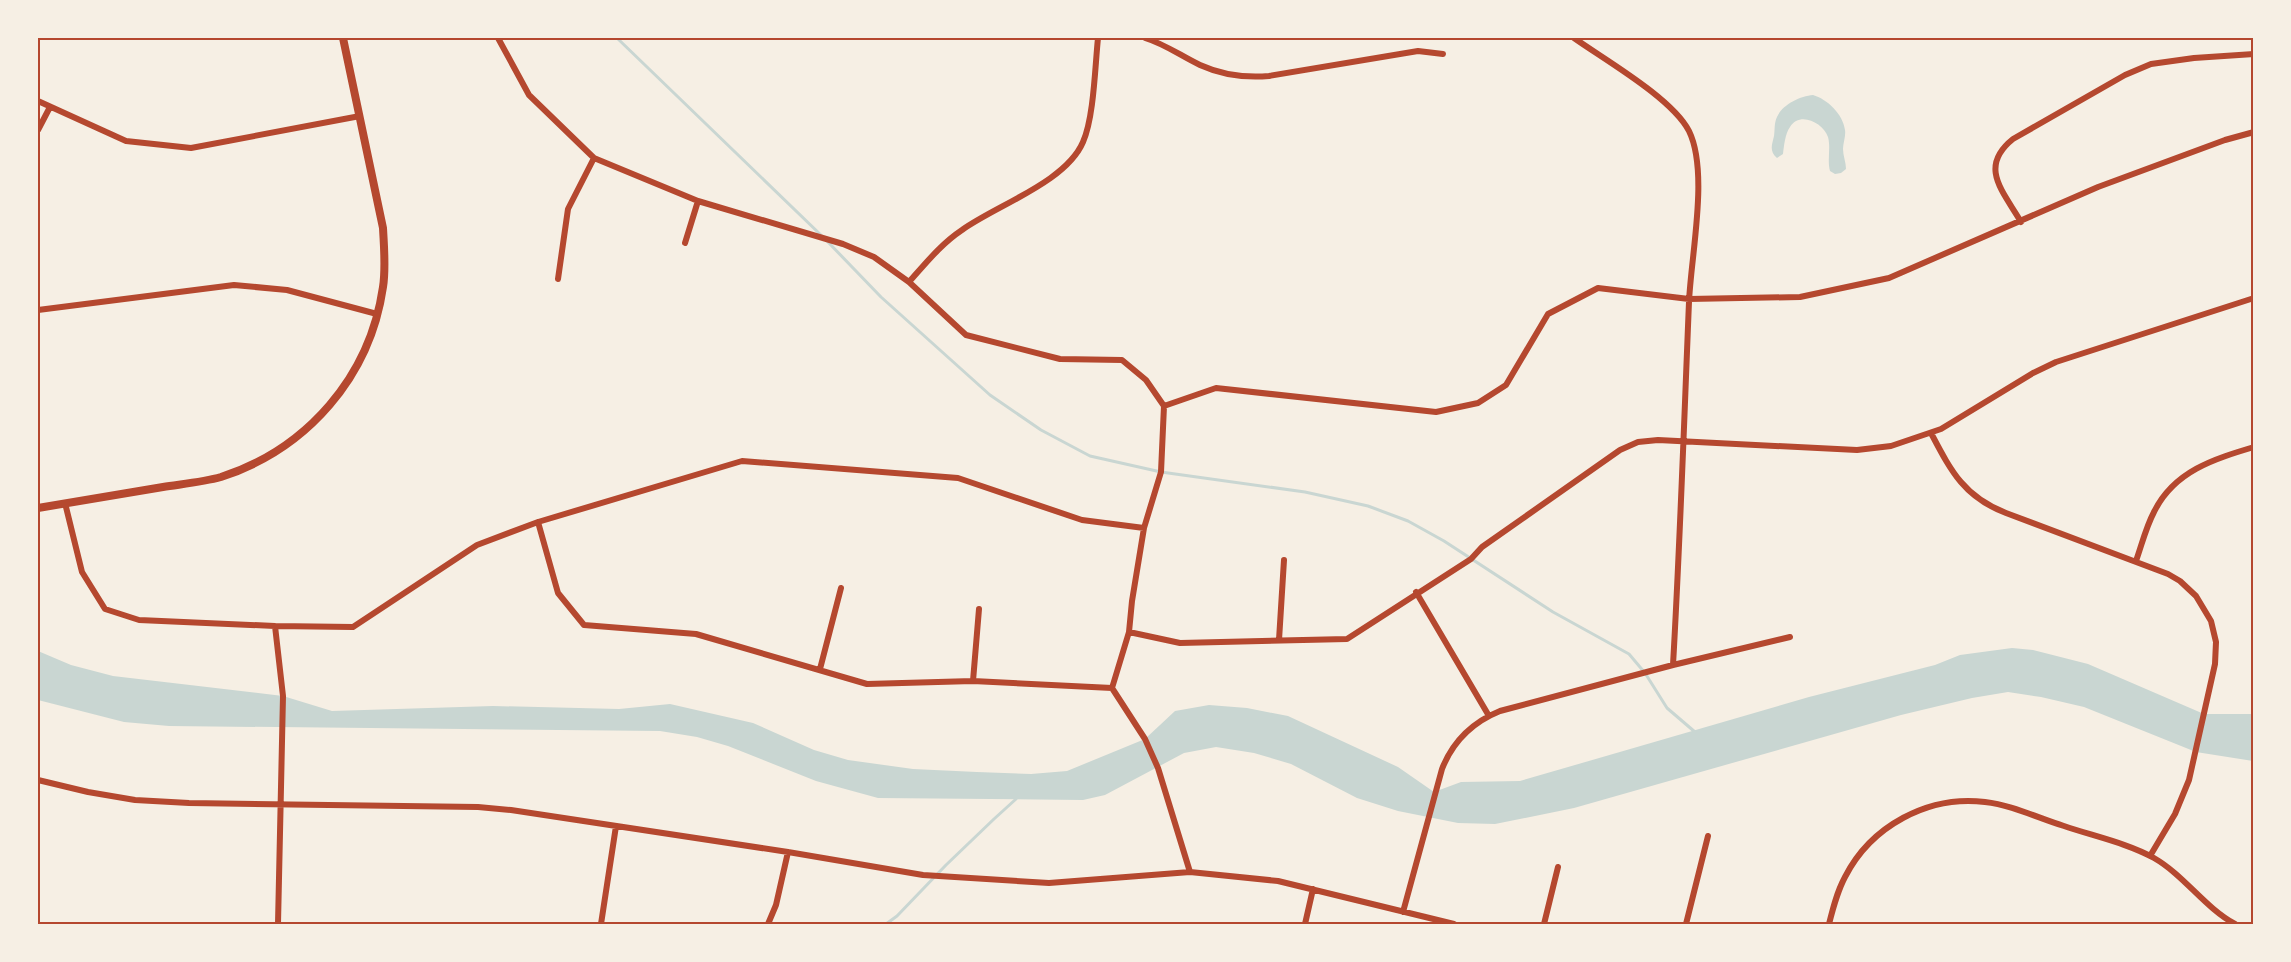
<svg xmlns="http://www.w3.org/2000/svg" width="2291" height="962" font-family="'Space Grotesk',sans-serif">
<rect width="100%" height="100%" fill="#f6efe4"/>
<path fill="#c9d6d2" d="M1813,95C1827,99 1843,114 1845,130C1846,136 1843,143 1843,149C1843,156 1846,162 1846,169L1841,173L1835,174L1830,171C1827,160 1831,148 1828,137C1823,123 1800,111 1790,127C1785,134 1784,146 1783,154L1777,158C1769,151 1772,145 1774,136C1775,130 1774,123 1777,117C1782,105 1800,96 1813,95Z
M2012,648L2033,650L2088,664L2204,714H2253V761L2196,752L2084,707L2041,697L2008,692L1972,698L1901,715L1574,808L1495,824L1458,823L1398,811L1357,798L1291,764L1254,753L1216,747L1184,753L1105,795L1083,800L878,798L816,781L728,746L697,737L660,731L169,726L124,722L38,700V651L71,665L113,676L283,696L332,711L493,706L619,709L670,704L753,723L814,750L848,760L913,769L977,772L1031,774L1067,771L1145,739L1175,711L1209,705L1247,708L1288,716L1398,767L1434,792L1461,782L1520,781L1809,697L1935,665L1960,655Z"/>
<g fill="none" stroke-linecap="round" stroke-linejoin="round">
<path stroke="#c9d6d2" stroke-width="3" d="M617,38L823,237
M827,241L881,297L990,395L1041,430L1090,456L1161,472L1305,492L1368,506L1408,521L1444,541L1553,612L1629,654L1645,673L1667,708L1695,732
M886,924L897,916L946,865L994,819L1016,799"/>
<path stroke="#b5482f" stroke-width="6" d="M498,38L529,95L594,158L698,201L843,244L874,257L909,282L966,335L1060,359L1122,360L1146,380L1164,406L1161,472L1144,528L1132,601L1129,632L1112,688
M1145,38C1165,44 1181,56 1200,65C1222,75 1245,78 1269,76L1418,51L1443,54
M38,101L126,141L191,148L360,116
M38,130L50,107
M2021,222C2003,191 1978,167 2013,139L2125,75L2151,64L2194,58L2254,54
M685,243L698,201
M558,279L568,209L594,158
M909,282C926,263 941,244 962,230C997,205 1066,182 1083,142C1094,117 1095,66 1098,38
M38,310L234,285L287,290L377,314
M1164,406L1216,388L1436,412L1478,403L1506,385L1548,314L1598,288L1689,299L1800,297L1889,278L2098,187L2225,140L2254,132
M1931,433C1951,471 1964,497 2006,513L2168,574L2180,581L2196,596L2211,621L2216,642L2215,664L2189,780L2175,814L2150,856
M65,503L82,572L105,609L139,620L275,626L353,627L477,545L538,522L742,461L958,478L1082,520L1144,528
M538,522L558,593L584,625L696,634L867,684L973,681L1112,688
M2136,561C2142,544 2146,527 2154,512C2174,471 2214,459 2254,447
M1416,592L1489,716
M275,626L283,696L278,924
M1129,632L1180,643L1347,639L1471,559L1482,547L1620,450L1638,442L1658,440L1857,450L1891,446L1941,429L2033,373L2056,362L2254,298
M1279,640L1284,560
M1673,665L1790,637
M820,669L841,588
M973,681L979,609
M1112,688L1145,739L1158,768L1190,872
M38,780L88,792L135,800L189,803L478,807L511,810L788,852L923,875L1049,883L1190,872L1278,881L1454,924
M1403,912L1442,769C1453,741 1473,722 1500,711L1673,665C1680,544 1684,423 1689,302C1691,255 1709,172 1689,131C1672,98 1605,60 1574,38
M601,924L616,826
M768,924L776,905L788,852
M1305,924L1313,889
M1544,924L1558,867
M1686,924L1708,836
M1829,924C1833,908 1837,892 1845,877C1871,826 1928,795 1985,802C2012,805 2038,818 2064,826C2093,836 2127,843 2154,858C2185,876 2204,907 2235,924"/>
<path stroke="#b5482f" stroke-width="8" d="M38,508C79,501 121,494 163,487C182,484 203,482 221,477C307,449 370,377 383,287C386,268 384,248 383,228L343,38"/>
</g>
<rect width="2291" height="962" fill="none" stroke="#f6efe4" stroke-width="78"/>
<rect x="39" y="39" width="2213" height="884" fill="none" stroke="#b5482f" stroke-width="2"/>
</svg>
